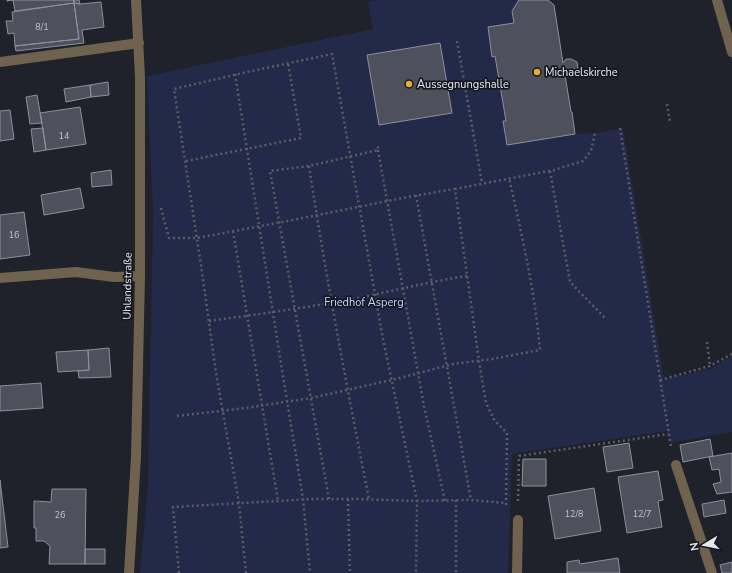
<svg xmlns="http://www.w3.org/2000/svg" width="732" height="573" font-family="'Nunito Sans',sans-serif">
<rect width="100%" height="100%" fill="#1f212b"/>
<path fill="#232948" d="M377,0H519L512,11L514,23L488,27L492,56H495L506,121H504L507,145L575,134L595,133L623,128L664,379L710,369L732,356V432L670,443L668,431L512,454L508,573H140L148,484L151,323L153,214L147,76L373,29L368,2Z"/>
<path fill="#4e505b" stroke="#8d909c" d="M7,0H74V3L15,11L13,0L7,1Z
M74,0H79L80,4L74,3Z
M519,0H548L554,5L563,63L566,59H571L577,62L578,69L576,74L571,77L565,75L571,112H572L575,134L507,145L503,121H506L495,56L492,57L488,27L514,23L512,11Z
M101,2L104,27L82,30L84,43L16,51L15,46L79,39L74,3L80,4Z
M74,3L79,39L15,46L14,33L8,34L6,21H13L12,12Z
M440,43L452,113L379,125L367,55Z
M108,82L109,95L91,97L90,85Z
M90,85L91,97L66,102L64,89Z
M37,95L42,123L30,124L26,97Z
M80,107L86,144L46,150L40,113Z
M10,110L14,139L0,141V111Z
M43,128L46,150L34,152L31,129Z
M111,170L112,185L92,187L91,173Z
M80,188L84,208L44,215L41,195Z
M24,212L30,255L0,259V215Z
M109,348L111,377L79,378L78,371L89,370L88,350Z
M88,350L89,370L58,372L56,352Z
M41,383L43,408L0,411V386Z
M710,439L713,456L683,462L680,445Z
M629,443L633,468L607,472L603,447Z
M732,453V492L717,494L713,484L721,482L719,469L712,470L709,457Z
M523,459H546V486H522Z
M658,471L663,500L658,501L662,527L627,533L618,477Z
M0,480L8,547L0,548Z
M594,488L601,531L555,539L548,496Z
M52,489H86L85,564H49L50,546L44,541H36V528H34V501L51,502Z
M724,500L726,513L704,517L702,504Z
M85,549H105V564H85Z
M618,558L620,573H567V562L579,560L580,564Z
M732,562V573H722L720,565Z"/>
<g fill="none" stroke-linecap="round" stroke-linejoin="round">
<path stroke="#5c5e66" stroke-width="2.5" stroke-dasharray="2 3" stroke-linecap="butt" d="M457,41L482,183
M235,74L283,376L303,499L310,573
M667,104L670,122
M620,128L671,447
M378,150L424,406L445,501
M186,161L301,138L288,63
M309,166C326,277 347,388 369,499
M550,171L570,282L606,319
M416,195L471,500
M161,208L169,238H197L298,219L408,197L454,189
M233,231L278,501
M209,321C260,314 312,307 363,297C397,290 432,281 467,276
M707,342L710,366
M660,380L710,366L732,354
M177,416L246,408L311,398L396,379L453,364L492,359L540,350C535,292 522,235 509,178
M329,499L270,171L309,166L378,150V145
M348,499L350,573
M456,500V573
M518,501L519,456L668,434
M506,505L507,433L495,421L486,403L479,361L455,189L554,170L583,161L591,151L595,133
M179,573L173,507L312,499H356L417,501L469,500L506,503
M246,573L239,503L216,373L201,265L174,89L247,72L332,54L383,339L417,501L416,573"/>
<path stroke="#6f634f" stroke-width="10" d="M0,62L139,43
M0,278L76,272L114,277L140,276
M676,465L712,573
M517,573L518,520"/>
<path stroke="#6f634f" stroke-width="10" d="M717,0L732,52
M129,573L136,457L140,276V77L136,0"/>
</g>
<g fill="#e5ad36" stroke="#161821" stroke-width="1.5">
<circle cx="537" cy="72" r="4"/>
<circle cx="409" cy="84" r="4"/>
</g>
<g text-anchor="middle" stroke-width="3.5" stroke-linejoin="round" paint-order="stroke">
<g font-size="9" fill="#c1c3ca">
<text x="42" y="30">8/1</text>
<text x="64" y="139">14</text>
<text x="14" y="238">16</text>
<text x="574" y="517">12/8</text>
<text x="642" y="517">12/7</text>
<text x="60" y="518">26</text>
</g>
<g font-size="11" fill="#e7e9ef" stroke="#161821" text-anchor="start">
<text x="545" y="76">Michaelskirche</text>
<text x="417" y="88">Aussegnungshalle</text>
</g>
<g font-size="11" fill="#e7e9ef" stroke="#161821">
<text transform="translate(127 286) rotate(-89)" y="4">Uhlandstraße</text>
</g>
<g font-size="11" fill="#c7d2ff" stroke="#161821">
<text x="364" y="306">Friedhof Asperg</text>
</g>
</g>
<g transform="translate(704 545) rotate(260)" stroke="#161821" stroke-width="3" paint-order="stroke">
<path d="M0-3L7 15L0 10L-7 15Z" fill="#e7e9ef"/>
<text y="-6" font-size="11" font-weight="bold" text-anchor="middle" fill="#e7e9ef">N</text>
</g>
</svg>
